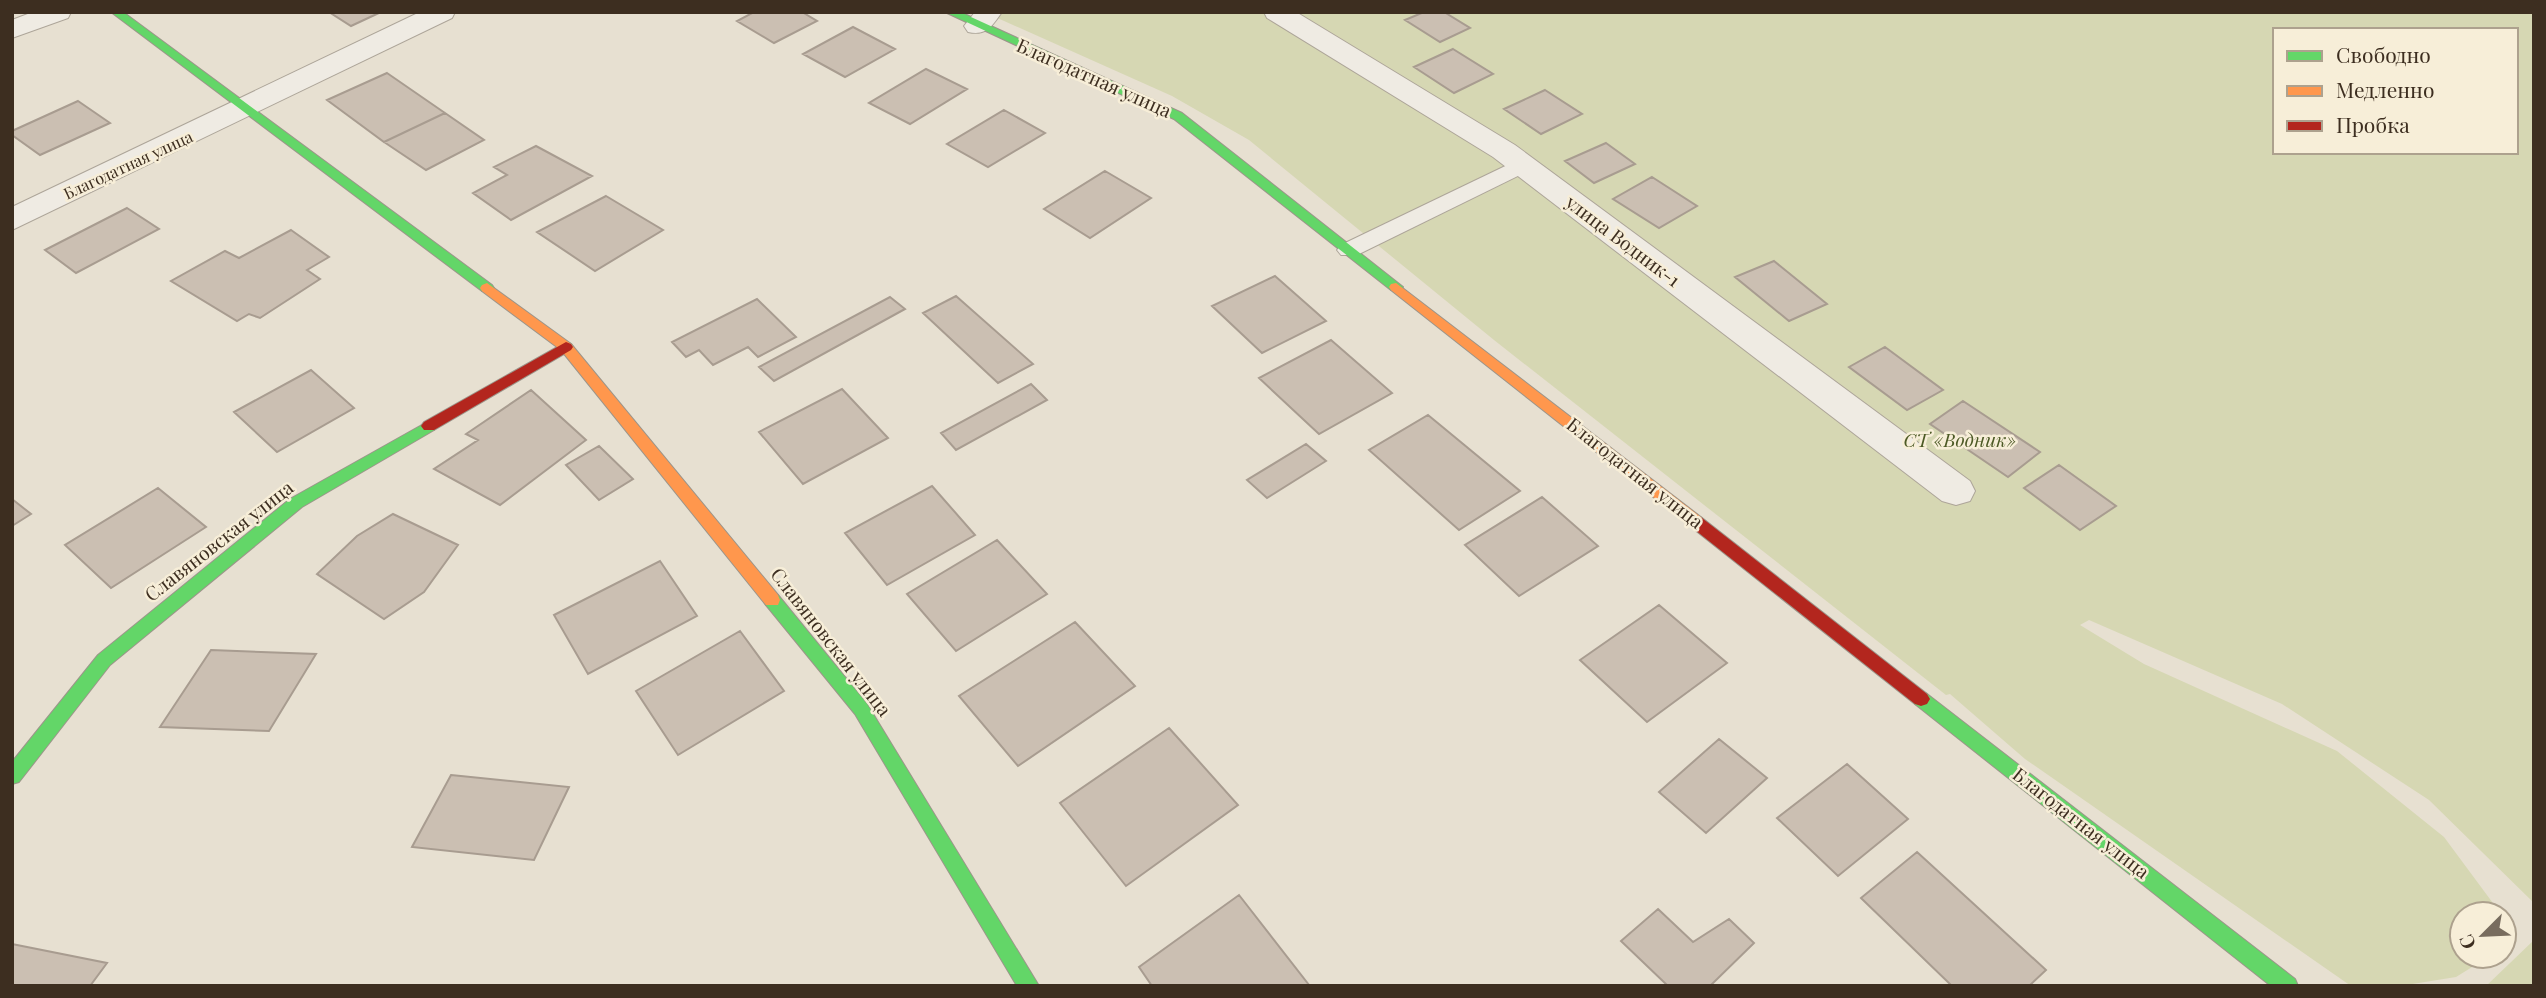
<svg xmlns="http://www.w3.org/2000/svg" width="2546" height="998" font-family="'Playfair Display',serif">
<rect width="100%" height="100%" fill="#e7e0d1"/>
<path fill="#d6d7b3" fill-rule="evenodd" d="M984,12H2534V903L2429,800L2282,704L2089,620L2080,625L2144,664L2337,751L2444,837L2501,914H2462V956H2490L2456,977L2400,986H2351L2025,759L1950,694L1946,695L1494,340L1249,140L1172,96ZM2275,30H2516V152H2275Z
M2534,940V986H2486Z"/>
<path fill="#cbbfb2" stroke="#a89c90" stroke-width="2" d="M329,12H381L351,26Z
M754,12H802L817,21L774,43L737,21Z
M1424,12H1444L1470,28L1440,42L1405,20Z
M853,27L895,49L845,77L803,54Z
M1453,49L1493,74L1454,93L1414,67Z
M926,69L967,89L910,124L869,103Z
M387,73L445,113L384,142L327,100Z
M1545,90L1582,114L1541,134L1504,109Z
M78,101L110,123L40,155L12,135V131Z
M1004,110L1045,133L988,167L947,144Z
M445,113L484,140L426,170L384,142Z
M1606,143L1635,164L1594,183L1565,161Z
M536,146L592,176L511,220L473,193L507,175L494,167Z
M1105,171L1151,198L1090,238L1044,209Z
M1652,177L1697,206L1659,228L1613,199Z
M606,196L663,230L595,271L537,232Z
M127,208L159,229L76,273L45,250Z
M291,230L329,257L307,270L320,279L260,318L249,314L237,321L171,281L225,251L239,258Z
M1774,261L1827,304L1789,321L1735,277Z
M1275,276L1326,321L1262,353L1212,306Z
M956,296L1033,364L998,383L923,313Z
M890,297L905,309L774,381L759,367Z
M757,299L796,337L758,357L748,347L713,365L699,350L686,357L672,342Z
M1331,340L1392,393L1319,434L1259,378Z
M1885,347L1943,390L1907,410L1849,367Z
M311,370L354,408L277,452L234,412Z
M1031,384L1047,400L956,450L941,433Z
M842,389L888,438L803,484L759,432Z
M531,390L586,440L500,505L434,469L478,440L466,434Z
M1963,401L2040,452L2008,477L1930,424Z
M1428,415L1520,491L1459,530L1369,450Z
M1306,444L1326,461L1267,498L1247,480Z
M599,446L633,479L599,500L566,465Z
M2059,465L2116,506L2080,530L2024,488Z
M932,486L975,535L887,585L845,533Z
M158,488L206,527L111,588L65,545Z
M1542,497L1598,546L1519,596L1465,545Z
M12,499L31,514L12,526Z
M393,514L458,545L424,592L384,619L317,574L357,536Z
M997,540L1047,594L956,651L907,594Z
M660,561L697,616L588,674L554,615Z
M1659,605L1727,663L1647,722L1580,660Z
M1075,622L1135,686L1018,766L959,696Z
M740,631L784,691L678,755L636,691Z
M211,650L316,654L269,731L160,727Z
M1169,728L1238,805L1126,886L1060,803Z
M1719,739L1767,778L1706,833L1659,792Z
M1847,764L1908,819L1838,876L1777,818Z
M451,775L569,787L534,860L412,847Z
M1917,852L2046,970L2029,986H1952L1861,898Z
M1239,895L1309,985L1152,986L1139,967Z
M1658,909L1693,942L1729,919L1754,943L1710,986H1668L1621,941Z
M12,944L107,963L90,986H12Z"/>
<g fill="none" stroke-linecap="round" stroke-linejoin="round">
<g stroke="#ada599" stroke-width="2">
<path id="lane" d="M1522,158L1533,165L1530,170L1357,255H1341L1337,250L1341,245Z"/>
</g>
<g stroke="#ada599" stroke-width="2">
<path id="street" d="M33,12H71L68,18L12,38V20Z
M420,12H455L452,18L12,230V207Z
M975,12H1002C992,26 987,36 968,32L964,26Z
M1264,12H1296L1515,145L1970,481L1975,491L1970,501L1956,505L1942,501L1493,157L1267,18Z"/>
</g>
<g stroke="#9c958a" stroke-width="2">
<path id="fast" d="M111,12H123L492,285L494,288L492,291H482Z
M945,12H960L1182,113L1403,287L1401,290H1391L1174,119Z
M429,421L437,426L434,430L302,507L110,665L19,782L12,784V762L98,655L290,499Z
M772,593L778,595L867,704L1039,986H1017L855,714L766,605L764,600L766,595Z
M1921,692L1927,694L2295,979L2298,986H2271L1915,704L1912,699L1915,694Z"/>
</g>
<g stroke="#9c958a" stroke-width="2">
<path id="slow" d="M487,283L571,344L778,595L780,600L778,605H766L561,350L482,291L480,288L482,285Z
M1396,283L1702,518L1704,522L1702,526H1690L1391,290L1389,287L1391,284Z"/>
</g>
<g stroke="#9c958a" stroke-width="2">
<path id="jam" d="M566,342L571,344L573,347L571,350L434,430H424L421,426L424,422Z
M1696,516L1702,518L1927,694L1930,699L1927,704L1921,706L1915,704L1690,526L1688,522L1690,518Z"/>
</g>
<use href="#lane" fill="#efebe3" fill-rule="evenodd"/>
<use href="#street" fill="#efebe3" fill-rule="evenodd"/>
<use href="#fast" fill="#63d668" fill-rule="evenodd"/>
<use href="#slow" fill="#ff974d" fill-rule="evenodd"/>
<use href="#jam" fill="#b3261e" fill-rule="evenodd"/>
</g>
<g text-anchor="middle" stroke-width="5" stroke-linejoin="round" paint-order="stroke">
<g font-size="16" fill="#3d2e20" stroke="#f7eed8">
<text transform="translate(128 165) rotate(-25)" y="6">Благодатная улица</text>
</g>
<g font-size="19" fill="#3d2e20" stroke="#f7eed8">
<text transform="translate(1094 78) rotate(24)" y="7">Благодатная улица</text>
<text transform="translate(1623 241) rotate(37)" y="7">улица Водник-1</text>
<text transform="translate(1635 473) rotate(38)" y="7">Благодатная улица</text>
<text transform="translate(219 541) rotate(-38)" y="7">Славяновская улица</text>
<text transform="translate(831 642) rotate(52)" y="7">Славяновская улица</text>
<text transform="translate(2081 823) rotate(38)" y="7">Благодатная улица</text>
</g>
<g font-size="19" font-style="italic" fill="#4d5a26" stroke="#f7eed8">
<text x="1960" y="447">СТ «Водник»</text>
</g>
</g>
<rect width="2546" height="998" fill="none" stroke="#3d2e20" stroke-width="28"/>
<rect x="2273" y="28" width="245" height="126" fill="#f7eed8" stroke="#ada18e" stroke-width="2"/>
<rect x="2287" y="51" width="35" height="10" fill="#63d668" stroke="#ada18e" stroke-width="2"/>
<text x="2336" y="63" font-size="21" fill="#3d2e20">Свободно</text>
<rect x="2287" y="86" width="35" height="10" fill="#ff974d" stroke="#ada18e" stroke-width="2"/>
<text x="2336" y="98" font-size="21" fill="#3d2e20">Медленно</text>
<rect x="2287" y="121" width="35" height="10" fill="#b3261e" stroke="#ada18e" stroke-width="2"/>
<text x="2336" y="133" font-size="21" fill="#3d2e20">Пробка</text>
<g transform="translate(2483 935) rotate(246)"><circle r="33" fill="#f7eed8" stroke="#ada18e" stroke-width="2"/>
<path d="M0-5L12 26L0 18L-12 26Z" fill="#786c5e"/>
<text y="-10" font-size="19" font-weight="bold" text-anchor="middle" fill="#3d2e20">С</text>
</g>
</svg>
